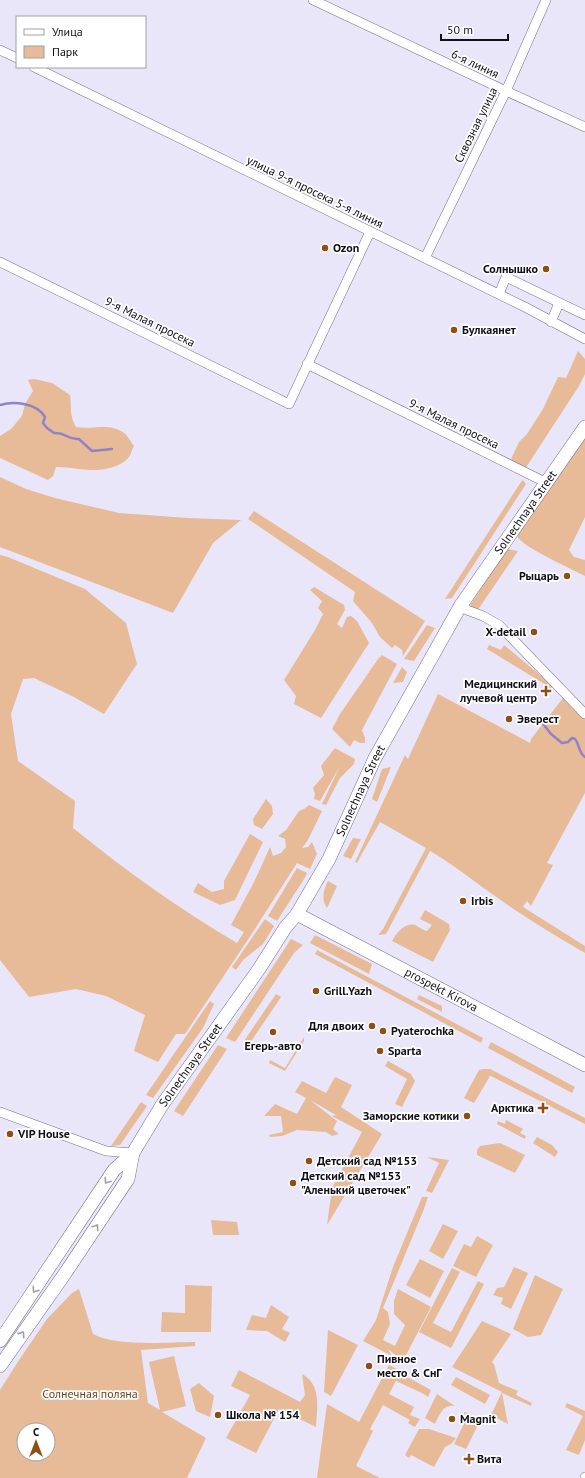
<svg xmlns="http://www.w3.org/2000/svg" width="585" height="1478" font-family="'PT Sans',sans-serif">
<rect width="100%" height="100%" fill="#eae6fa"/>
<path fill="#e7ba98" fill-rule="evenodd" d="M578,351L585,359V374L579,386L525,469L511,459L519,442L527,434L543,409L558,377L566,378Z
M34,379L52,383L70,395C72,409 69,414 76,427C93,430 109,422 124,433C128,436 131,442 134,446C132,449 131,454 129,457C124,463 119,465 113,467C90,474 78,467 56,467L53,476L48,480L0,458V436L11,429L22,416L25,404L33,391L28,380Z
M583,440H585V517L569,550L574,557L585,560V576C572,569 522,547 517,536Z
M0,477L26,489L55,498L119,513L188,518L241,520L213,543L173,613L0,547Z
M523,480L526,484L452,598L445,599L521,482Z
M254,511L425,621L403,656L402,650L395,645L392,648L380,637L372,623L353,601L355,592L248,519Z
M507,549L518,551L475,614L467,610Z
M0,555L8,557L85,589L126,623L137,664L104,714L72,696L34,678L23,679L11,714L18,761L75,801L73,828C125,870 179,909 237,943L244,932L231,925L255,880L270,847L273,856L281,853L286,847L285,839L278,836L286,830L299,811L304,809L309,805L322,811L308,840L302,848L308,847L312,842L317,854L310,869L297,863L251,935L185,1034H176L158,1062L134,1051L145,1015L106,996L76,989L29,997L0,960Z
M314,587L344,605L345,610L337,624L342,628L347,617L351,616L357,621L369,643L321,718L294,704L296,696L284,680L315,630L323,614L318,608L322,601L310,590Z
M427,625L435,628L414,661L404,659Z
M489,645L501,650L504,645L553,686L551,688L487,649Z
M382,655L397,664L362,730L365,738V743H360L354,740L350,747L332,729L340,714L378,659Z
M402,667L407,672L403,682L393,683Z
M438,694L530,743L531,739L563,698L585,717V793L547,863L553,865L531,906L527,901L523,907L585,946V953C554,935 524,917 495,896C473,881 453,864 430,851L386,934L378,935L383,929L426,848L380,822L359,859L357,863L355,862L405,755L408,759Z
M335,748L355,759L354,764L340,778L326,805L322,804L340,766L320,801L314,799L315,794L313,788L324,775L321,766Z
M391,767L377,802L372,799L382,769Z
M266,799L272,806L273,814L262,829L254,825L253,819Z
M250,834L263,842L235,900L220,905L193,892L198,883L212,892L224,889V881Z
M353,838L361,839L351,859L343,856Z
M297,868L307,873L304,879L277,921L268,916Z
M328,881L337,886L327,908C321,898 323,891 328,881Z
M425,910L449,924L450,930L433,962L392,941C396,934 404,922 415,925C419,927 423,930 427,931L432,925L420,919Z
M265,919L274,926L263,944L243,960L236,970L232,967Z
M315,935L372,964L369,974L310,943Z
M291,939L303,945L294,953L235,1042L226,1038Z
M317,950L483,1038L481,1043L315,954Z
M276,994L281,997L250,1043L244,1041Z
M419,995L442,1006V1012L417,999Z
M210,1001L214,1004L203,1028L153,1098L146,1095Z
M304,1037V1041L285,1071L269,1063L270,1060L285,1068Z
M491,1042L575,1087L572,1093L488,1048Z
M218,1045L227,1049L183,1116L174,1111Z
M388,1061L411,1074L415,1081L402,1107L395,1104L407,1079L385,1066Z
M484,1069H490L585,1118V1124L489,1075L490,1076L474,1103L464,1098L479,1070Z
M335,1077L352,1085L341,1107L382,1134L327,1225L332,1188L362,1132L332,1116L336,1115L310,1100L337,1121L333,1129L339,1134L332,1136L326,1132L297,1130L282,1136L270,1137L269,1135L283,1132L281,1116H264L275,1104L297,1114L306,1098L295,1092L302,1081L326,1093Z
M141,1102L147,1106L120,1145L111,1146Z
M506,1120L523,1129L520,1133L526,1136L525,1139L497,1124L498,1121L505,1124Z
M537,1137L552,1145L558,1152L555,1157L533,1143Z
M500,1143L525,1155L515,1173L477,1155V1150L480,1146Z
M427,1157L449,1160L432,1193L426,1191L439,1163Z
M422,1197H428L424,1209L383,1308L388,1312L390,1324L383,1340L395,1346L405,1325L394,1314V1301L398,1289L431,1307L403,1361L388,1349L392,1356L363,1341L376,1320L393,1267Z
M211,1220L237,1222L239,1235H213Z
M443,1224L458,1231L443,1259L429,1251Z
M477,1236L493,1245L476,1277L453,1266L464,1244L471,1247Z
M420,1259L444,1271L430,1298L406,1285Z
M514,1267L528,1273L511,1309L501,1304L503,1298L493,1295L497,1288L504,1287Z
M452,1268L460,1272L433,1323L451,1332L478,1281L484,1284L451,1348L419,1332Z
M535,1275L563,1289L541,1335L528,1337L513,1329Z
M185,1285L212,1286L211,1332H161L162,1312L185,1313Z
M79,1289L93,1334C117,1347 167,1342 195,1342V1346L141,1350L148,1403L160,1410L149,1362L174,1356L186,1406L162,1412L206,1438L187,1478H0V1390L19,1360L47,1319L72,1293ZM24,1430H48V1454H24Z
M271,1305L289,1317L282,1329L290,1333L285,1342L267,1331L246,1330L252,1315L266,1318Z
M482,1321L511,1334L492,1362L494,1364L499,1383L518,1391L516,1395L532,1403L531,1406L502,1393L508,1424L491,1415L502,1392L452,1367Z
M328,1330L358,1345L331,1396L324,1392Z
M389,1365L401,1371L400,1373L431,1390L428,1397L422,1393L396,1381L389,1394L414,1407L410,1415L420,1419L415,1427L408,1423L410,1420L383,1405L370,1429L373,1431L356,1466L380,1478H317L327,1404L359,1422Z
M239,1370L300,1402L305,1395L302,1374C322,1385 317,1408 316,1427L279,1409L256,1453L226,1438L250,1395L231,1386Z
M456,1377L490,1395L485,1404L451,1385Z
M199,1383L214,1396L210,1417L196,1411L190,1389Z
M437,1394L455,1406C443,1404 440,1414 435,1424L425,1418Z
M567,1403L585,1411V1440L579,1455L566,1450L583,1416L565,1407Z
M464,1412L469,1413L480,1421L466,1449L454,1444L465,1422Z
M419,1429H429L456,1438L451,1444L445,1447L434,1467L411,1455L409,1458L405,1455Z"/>
<g fill="none" stroke-linecap="round" stroke-linejoin="round">
<path stroke="#9283c7" stroke-width="2.5" d="M0,405C14,401 37,403 45,417L43,423L47,428L54,433C67,432 66,440 79,439L92,451L112,449
M540,720L551,734L562,743L568,742L572,738L575,739C580,745 578,752 585,757"/>
<g stroke="#76718d" stroke-width="10">
<path id="street" d="M313,0L506,91L585,127
M0,50L17,58
M34,67L525,307L585,339
M425,258L506,91L546,0
M0,262L289,404L370,232
M499,294L506,277L585,315
M551,322L559,303
M307,364L547,483
M461,605L467,610L483,616L499,625L585,714
M0,1112L106,1151L133,1153
M585,1478V1477"/>
</g>
<g stroke="#76718d" stroke-width="14">
<g id="secondary">
<path id="s1" d="M297,914L585,1065"/>
<path id="s2" d="M0,1341L114,1170L133,1153L162,1105L259,969L285,928L297,914L329,859L375,758L461,605L585,427"/>
<path d="M0,1366L66,1272L128,1179L133,1153"/>
</g>
</g>
<use href="#street" stroke="#fff" stroke-width="9"/>
<use href="#secondary" stroke="#fff" stroke-width="13"/>
</g>
<defs><path id="oneway-chevron" d="M-2-3.5L2.5 0L-2 3.5" fill="none" stroke-width="1.6" stroke-linecap="round" stroke-linejoin="round"/></defs>
<g stroke="#a09fa3">
<use href="#oneway-chevron" transform="translate(107 1181) rotate(124)"/>
<use href="#oneway-chevron" transform="translate(96 1227) rotate(-56)"/>
<use href="#oneway-chevron" transform="translate(35 1290) rotate(124)"/>
<use href="#oneway-chevron" transform="translate(22 1334) rotate(-55)"/>
</g>
<g fill="#8d4f13" stroke="#fff" stroke-width="1.5">
<circle cx="325" cy="248" r="4"/>
<circle cx="546" cy="269" r="4"/>
<circle cx="454" cy="330" r="4"/>
<circle cx="567" cy="576" r="4"/>
<circle cx="534" cy="632" r="4"/>
<path d="M544 685h4v4h4v4h-4v4h-4v-4h-4v-4h4z"/>
<circle cx="509" cy="719" r="4"/>
<circle cx="463" cy="901" r="4"/>
<circle cx="316" cy="991" r="4"/>
<circle cx="372" cy="1026" r="4"/>
<circle cx="383" cy="1031" r="4"/>
<circle cx="273" cy="1032" r="4"/>
<circle cx="380" cy="1051" r="4"/>
<path d="M541 1102h4v4h4v4h-4v4h-4v-4h-4v-4h4z"/>
<circle cx="467" cy="1116" r="4"/>
<circle cx="10" cy="1134" r="4"/>
<circle cx="309" cy="1161" r="4"/>
<circle cx="293" cy="1183" r="4"/>
<circle cx="369" cy="1366" r="4"/>
<circle cx="218" cy="1415" r="4"/>
<circle cx="452" cy="1419" r="4"/>
<path d="M467 1453h4v4h4v4h-4v4h-4v-4h-4v-4h4z"/>
</g>
<g text-anchor="middle" stroke-width="3.5" stroke-linejoin="round" paint-order="stroke">
<g font-size="12" fill="#110f1a" stroke="#fff">
<text transform="translate(475 64) rotate(25)" y="4">6-я линия</text>
<text transform="translate(476 125) rotate(-64)" y="4">Сквозная улица</text>
<text transform="translate(315 192) rotate(26)" y="4">улица 9-я просека 5-я линия</text>
<text transform="translate(150 322) rotate(26)" y="4">9-я Малая просека</text>
<text transform="translate(454 424) rotate(26)" y="4">9-я Малая просека</text>
<text dy="4" stroke="none"><textPath href="#s2" startOffset="984">Solnechnaya Street</textPath></text>
<text dy="4" stroke="none"><textPath href="#s2" startOffset="660">Solnechnaya Street</textPath></text>
<text dy="4" stroke="none"><textPath href="#s1" startOffset="163">prospekt Kirova</textPath></text>
<text dy="4" stroke="none"><textPath href="#s2" startOffset="336">Solnechnaya Street</textPath></text>
</g>
<g font-size="12" font-weight="bold" fill="#110f1a" stroke="#fff" text-anchor="start">
<text x="333" y="252">Ozon</text>
<text x="538" y="273" text-anchor="end">Солнышко</text>
<text x="462" y="334">Булкаянет</text>
<text x="559" y="580" text-anchor="end">Рыцарь</text>
<text x="526" y="636" text-anchor="end">X-detail</text>
<text x="537" y="688" text-anchor="end">Медицинский<tspan x="537" dy="14">лучевой центр</tspan></text>
<text x="517" y="723">Эверест</text>
<text x="471" y="905">Irbis</text>
<text x="324" y="995">Grill.Yazh</text>
<text x="364" y="1030" text-anchor="end">Для двоих</text>
<text x="391" y="1035">Pyaterochka</text>
<text x="273" y="1050" text-anchor="middle">Егерь-авто</text>
<text x="388" y="1055">Sparta</text>
<text x="534" y="1112" text-anchor="end">Арктика</text>
<text x="459" y="1120" text-anchor="end">Заморские котики</text>
<text x="18" y="1138">VIP House</text>
<text x="317" y="1165">Детский сад №153</text>
<text x="301" y="1180">Детский сад №153<tspan x="301" dy="14">"Аленький цветочек"</tspan></text>
<text x="377" y="1363">Пивное<tspan x="377" dy="14">место &amp; СнГ</tspan></text>
<text x="226" y="1419">Школа № 154</text>
<text x="460" y="1423">Magnit</text>
<text x="477" y="1463">Вита</text>
</g>
<g font-size="12" fill="#70441f" stroke="#fff">
<text x="90" y="1398">Солнечная поляна</text>
</g>
</g>
<rect x="16" y="16" width="130" height="52" fill="#ffffff" stroke="#a09fa3"/>
<rect x="24" y="29" width="20" height="6" fill="#ffffff" stroke="#a09fa3"/>
<text x="52" y="36" font-size="12" fill="#110f1a">Улица</text>
<rect x="24" y="46" width="20" height="12" fill="#e7ba98" stroke="#a09fa3"/>
<text x="52" y="56" font-size="12" fill="#110f1a">Парк</text>
<g transform="translate(36 1442)"><circle r="19" fill="#ffffff" stroke="#a09fa3"/>
<path d="M0-3L7 15L0 10L-7 15Z" fill="#8d4f13"/>
<text y="-6" font-size="11" font-weight="bold" text-anchor="middle" fill="#110f1a">С</text>
</g>
<path d="M441 34v6h67v-6" fill="none" stroke="#110f1a" stroke-width="2"/>
<text x="447" y="34" font-size="12" fill="#110f1a" stroke="#ffffff" stroke-width="3" paint-order="stroke">50 m</text>
</svg>
